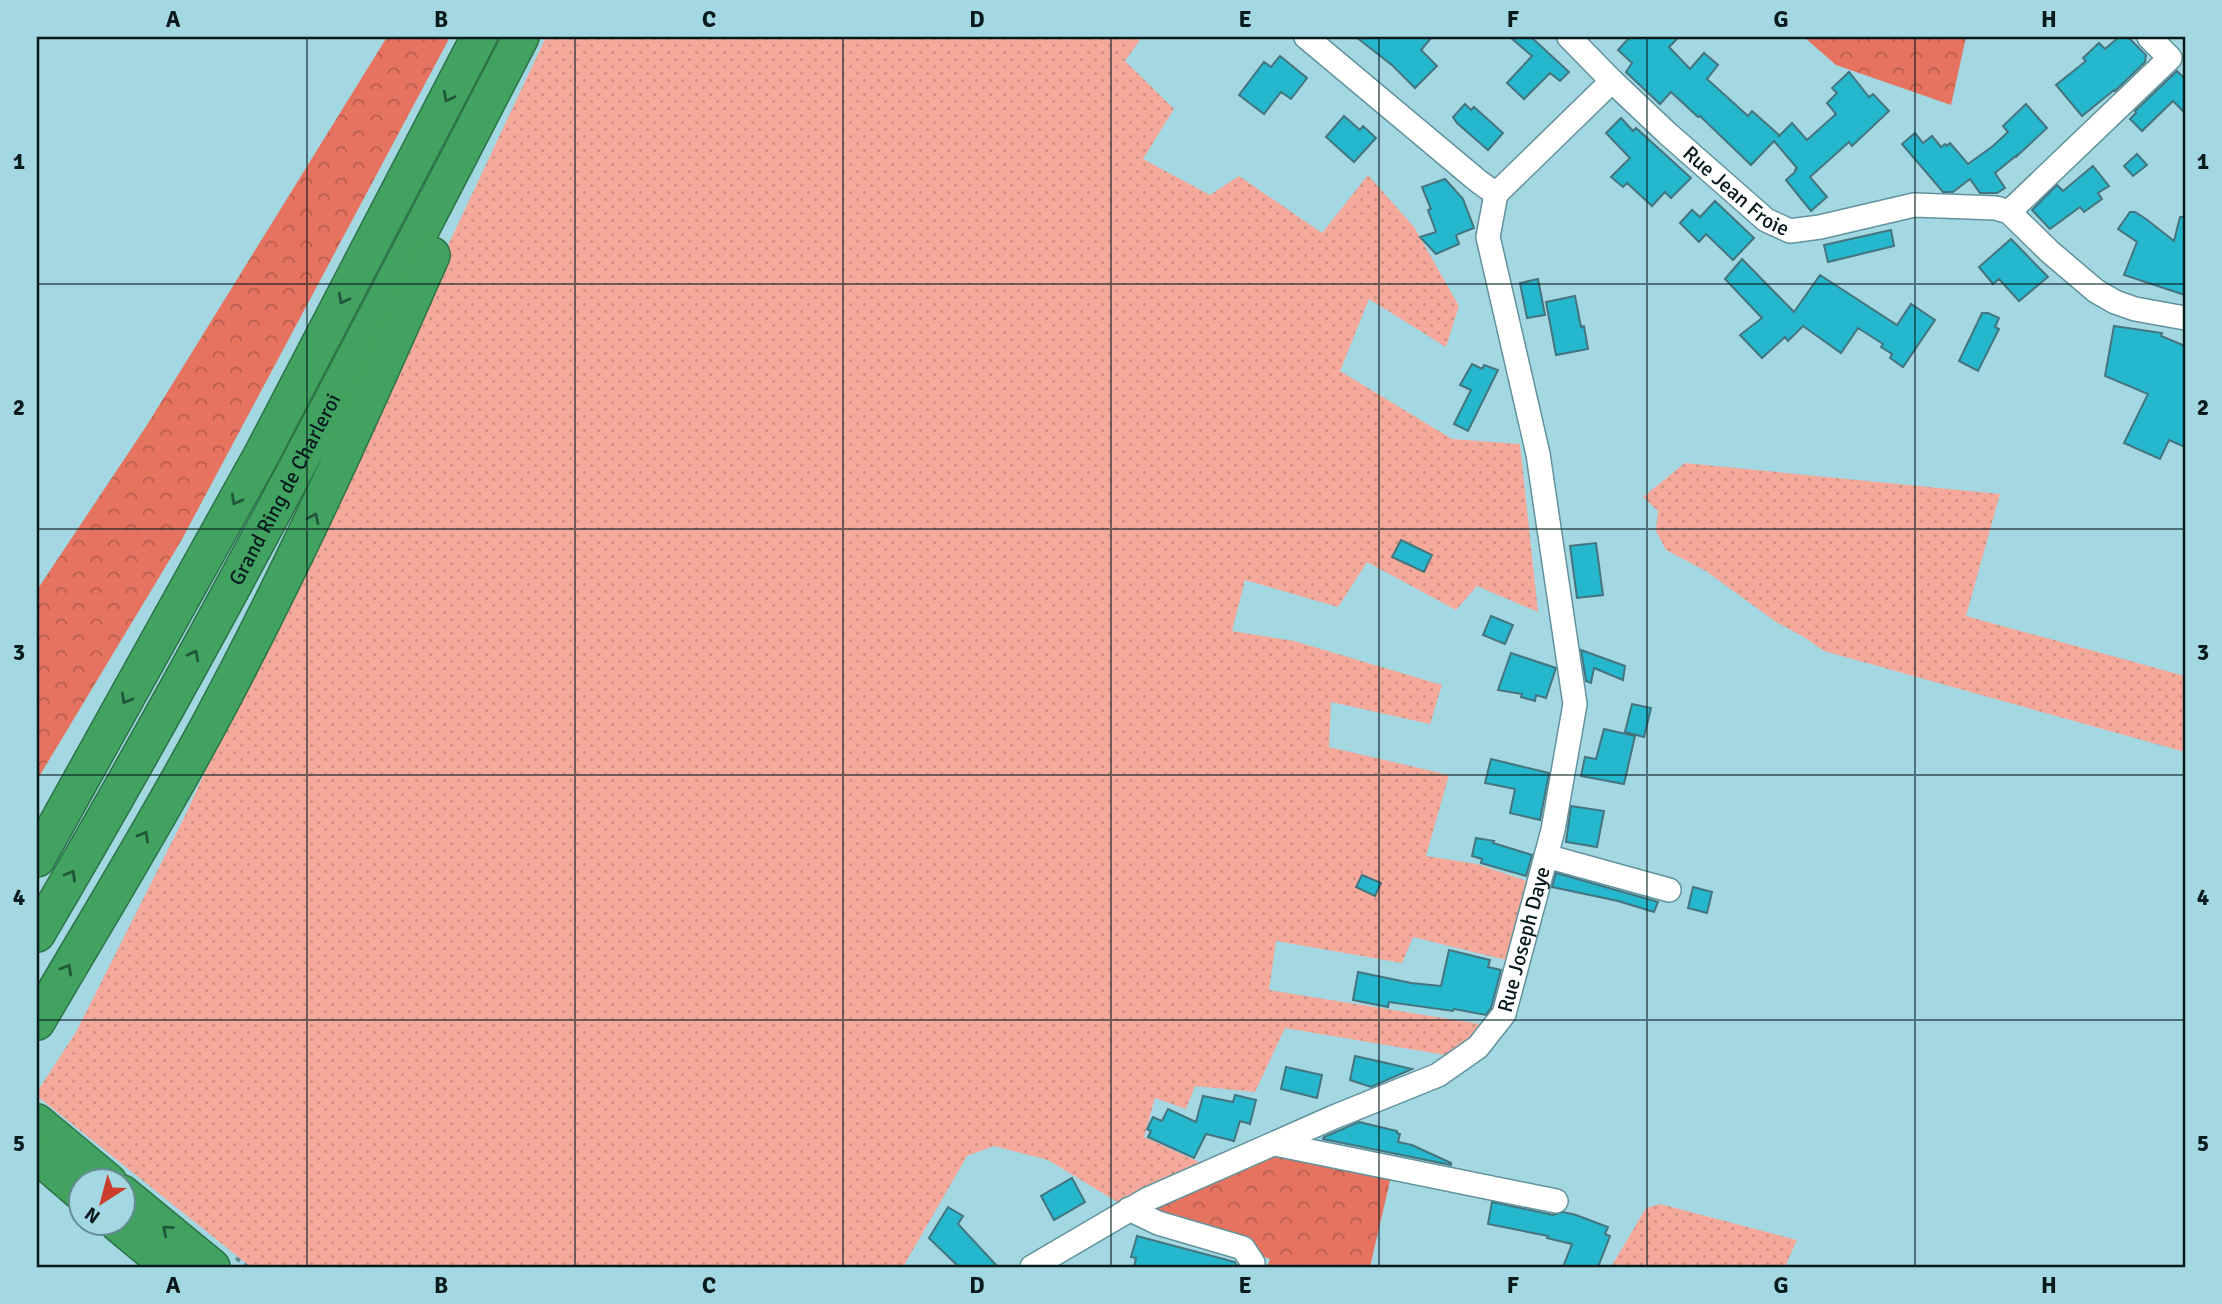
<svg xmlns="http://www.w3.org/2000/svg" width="2222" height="1304" font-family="Signika,sans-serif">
<defs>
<pattern id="grass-dots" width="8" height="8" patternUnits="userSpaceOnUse" patternTransform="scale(1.75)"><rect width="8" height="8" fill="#f4a99b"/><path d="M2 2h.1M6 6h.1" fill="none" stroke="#d09185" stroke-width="1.8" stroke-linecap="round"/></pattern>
<pattern id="forest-crowns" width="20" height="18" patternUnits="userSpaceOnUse" patternTransform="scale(1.75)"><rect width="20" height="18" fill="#e67360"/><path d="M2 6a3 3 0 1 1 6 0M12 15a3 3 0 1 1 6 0" fill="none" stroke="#b85e4f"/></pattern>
</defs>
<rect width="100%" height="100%" fill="#a3d7e1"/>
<path fill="url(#grass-dots)" d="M546,37H1142L1125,61L1174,109L1143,159L1210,195L1239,176L1322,233L1368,175L1414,227L1459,306L1446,347L1369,299L1340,371L1452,439L1520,444L1538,612L1477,586L1456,610L1367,562L1338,607L1245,580L1232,631L1294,641L1442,685L1430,724L1331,702L1329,747L1449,775L1426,856L1477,864L1538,885L1518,963L1413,937L1402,963L1276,941L1269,990L1487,1025L1451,1056L1285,1028L1255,1092L1195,1086L1186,1109L1155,1098L1144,1137L1201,1163L1129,1209L1048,1160L994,1146L967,1156L903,1267H251L37,1096V1092L76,1032L184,818L371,409Z
M1685,463L2000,494L1966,616L2185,676V752L1824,651L1804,637L1776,622L1706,571L1666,550L1656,531L1658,511L1643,497Z
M1660,1204L1797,1240L1785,1267H1611L1646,1208Z"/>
<path fill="url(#forest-crowns)" d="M387,37H450L181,541L37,780V590L147,425Z
M1804,37H1966L1951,105L1836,65Z
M1275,1144L1393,1168L1370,1267H1267L1270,1259L1129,1209Z"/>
<path fill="#25b7cd" stroke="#44757e" stroke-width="2" d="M1356,37H1432L1421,50L1437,66L1415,88L1393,66Z
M1510,37H1531L1569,72L1560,81L1550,73L1524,99L1507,83L1532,56Z
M1630,37H1679L1669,47L1690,69L1704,53L1718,65L1707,79L1748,116L1752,111L1779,135L1778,137L1792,123L1807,140L1836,114L1827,103L1837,93L1832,88L1849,72L1869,97L1873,94L1889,111L1852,146L1849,142L1810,177L1827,197L1811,211L1786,180L1796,171L1795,170L1797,168L1774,141L1751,165L1700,116L1698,117L1671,92L1660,104L1626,72L1632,63L1618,50Z
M2119,37H2128L2146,55L2145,62L2115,91L2114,90L2082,116L2056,85L2086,61L2083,58L2099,43L2105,49Z
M1280,56L1307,78L1291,99L1281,92L1264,114L1239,95L1264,62L1271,67Z
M2177,71L2185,79V113L2173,101L2142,131L2130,119L2136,113L2135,111Z
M1465,104L1471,110L1474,107L1503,133L1488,150L1457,123L1453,117Z
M2026,104L2047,128L2017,156V155L1995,173L2005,188L1997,193H1980L1970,179L1953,192H1943L1902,144L1915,133L1923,143L1932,136L1941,147L1945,144L1947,146L1950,143L1968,164L1993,146L2008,132L2003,126Z
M1344,116L1360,130L1363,126L1376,138L1354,162L1326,137Z
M1621,118L1633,131L1636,128L1691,178L1671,198L1665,192L1652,206L1627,183L1623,187L1611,177L1630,158L1606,133Z
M2137,154L2147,165L2133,176L2124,166Z
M2093,166L2109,186L2098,193L2102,199L2084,212L2080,207L2050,229L2032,210L2057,185L2063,191Z
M1445,179L1463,199L1474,228L1456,235L1459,244L1436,254L1420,237L1436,232L1428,210L1431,209L1422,187Z
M1715,201L1754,238L1733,260L1706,234L1699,242L1680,223L1692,210L1700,217Z
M2130,212H2135L2146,219L2174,241L2180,217H2185V295L2124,275L2137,242L2118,229Z
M1891,230L1894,246L1828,262L1824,245Z
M2011,239L2048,277L2019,301L1999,279L1993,284L1979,267Z
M1742,259L1794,312L1820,275L1897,325L1911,304L1935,320L1903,367L1890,358L1892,354L1881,347L1883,344L1858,328L1841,353L1803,326L1788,341L1785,337L1762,358L1740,335L1762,318L1725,279Z
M1538,279L1545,315L1527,318L1520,283Z
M1575,296L1581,327L1584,326L1588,349L1556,355L1546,302Z
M1982,313H1988L1999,318L1995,327L1999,329L1978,371L1959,361Z
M2114,326L2162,333L2161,336L2185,346V447L2169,440L2160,459L2124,443L2148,394L2105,376Z
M1472,364L1482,369L1484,365L1498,370L1468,431L1454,424L1471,390L1460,385Z
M1401,540L1432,555L1424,572L1392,557Z
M1596,543L1603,595L1577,598L1570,546Z
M1491,616L1513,625L1505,644L1483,635Z
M1581,650L1625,666L1623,680L1594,668L1591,683L1586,681Z
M1511,653L1556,668L1546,698L1536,695L1535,701L1521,697L1522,694L1498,690Z
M1632,704L1651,708L1644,737L1625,732Z
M1604,729L1635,736L1624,784L1581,776L1585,757L1596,759Z
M1491,759L1549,773L1540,820L1510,813L1515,789L1485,783Z
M1571,806L1604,811L1597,847L1566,842Z
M1476,838L1494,841L1493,843L1532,855L1526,876L1481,863L1482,859L1472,856Z
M1556,873L1658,902L1654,912L1618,901L1552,887Z
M1362,875L1381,883L1375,896L1356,887Z
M1693,887L1712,892L1707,913L1688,908Z
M1449,950L1490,960L1488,967L1501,970L1491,1008L1486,1015L1454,1009L1453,1011L1389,1002L1388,1007L1353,1000L1358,972L1411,983L1441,986Z
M1355,1056L1382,1062L1412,1069L1371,1087L1350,1080Z
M1286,1067L1322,1075L1317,1098L1281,1089Z
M1235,1095L1256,1100L1250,1124L1240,1121L1234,1141L1206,1134L1194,1158L1148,1137L1151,1131L1147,1129L1153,1117L1162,1121L1168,1109L1196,1122L1203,1096L1233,1102Z
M1359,1122L1397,1131V1133L1400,1134L1398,1142L1412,1145L1451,1163V1165L1323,1139L1324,1137Z
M1072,1178L1085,1202L1054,1220L1041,1196Z
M1492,1202L1553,1215L1563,1212L1576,1215L1608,1227L1605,1234L1610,1236L1598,1267H1563L1572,1244L1547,1238L1548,1236L1488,1224Z
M948,1207L963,1216L958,1224L998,1267H959L929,1238Z
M1137,1236L1235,1262L1237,1267H1134L1136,1258L1131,1257Z"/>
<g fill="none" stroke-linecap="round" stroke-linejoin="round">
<g stroke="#61939d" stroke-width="26">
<g id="minor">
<path d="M1306,37L1478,181L1496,194L1612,81"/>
<path id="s1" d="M1569,37L1612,81L1667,133L1766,220L1790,231L1820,227L1914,205L1996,208L2009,212L2050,252L2096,291L2115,302L2135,309L2185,318"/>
<path d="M2009,212L2170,58L2149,37"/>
<path d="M1546,856L1669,890"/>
<path d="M1275,1144L1556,1201"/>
<path d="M1129,1209L1158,1223L1243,1248L1253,1263V1267"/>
<path id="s2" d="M1032,1267L1148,1199L1334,1117L1438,1075L1478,1047L1504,1014L1553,830L1575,704L1538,454L1488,237L1496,194"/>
</g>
</g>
<g stroke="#2d7349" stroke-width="38">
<g id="highway">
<path d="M37,859L262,454L479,37"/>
<path id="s3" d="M37,934C210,642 365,338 521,37"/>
<path d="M37,1022C96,921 157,822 212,719C293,568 363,412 432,255"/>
<path d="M37,1122L109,1182"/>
<path d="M37,1155L80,1192"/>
<path d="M122,1193L212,1267"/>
<path d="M118,1224L170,1267"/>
</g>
</g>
<path stroke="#638a92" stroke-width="3.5" stroke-dasharray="5 5" stroke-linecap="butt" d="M236,1258L248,1267"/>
<use href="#minor" stroke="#fff" stroke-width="23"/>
<use href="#highway" stroke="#41a35f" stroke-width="35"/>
</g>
<defs><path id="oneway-chevron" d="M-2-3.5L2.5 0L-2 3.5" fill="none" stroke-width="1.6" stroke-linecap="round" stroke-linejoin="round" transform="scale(1.75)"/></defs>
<g stroke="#21583c">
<use href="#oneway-chevron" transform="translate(448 97) rotate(117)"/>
<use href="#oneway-chevron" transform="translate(343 299) rotate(118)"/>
<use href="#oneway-chevron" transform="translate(236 500) rotate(119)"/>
<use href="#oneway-chevron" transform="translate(314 518) rotate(-64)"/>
<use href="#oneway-chevron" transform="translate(194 655) rotate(-62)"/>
<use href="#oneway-chevron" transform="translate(126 699) rotate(119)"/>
<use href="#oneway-chevron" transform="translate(144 836) rotate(-60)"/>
<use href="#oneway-chevron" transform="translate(71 875) rotate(-60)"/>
<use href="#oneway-chevron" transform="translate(67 969) rotate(-60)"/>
<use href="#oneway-chevron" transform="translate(167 1230) rotate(-140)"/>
</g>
<path fill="none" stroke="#071b1f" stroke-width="2" stroke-opacity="0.55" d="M307,37V1267M575,37V1267M843,37V1267M1111,37V1267M1379,37V1267M1647,37V1267M1915,37V1267M37,284H2185M37,529H2185M37,775H2185M37,1020H2185"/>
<g text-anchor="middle" stroke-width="5" stroke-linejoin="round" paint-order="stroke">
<g font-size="21" fill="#071b1f" stroke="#a3d7e1">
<text dy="7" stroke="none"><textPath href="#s1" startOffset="228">Rue Jean Froie</textPath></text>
<text dy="7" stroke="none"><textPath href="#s3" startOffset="509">Grand Ring de Charleroi</textPath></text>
<text dy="7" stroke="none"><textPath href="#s2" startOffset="618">Rue Joseph Daye</textPath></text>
</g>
</g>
<rect width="2222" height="1304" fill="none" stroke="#a3d7e1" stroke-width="77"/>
<g transform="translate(102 1202) rotate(216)"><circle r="33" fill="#a3d7e1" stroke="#658c93" stroke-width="2"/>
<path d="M0-5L12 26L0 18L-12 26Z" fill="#ca3e2b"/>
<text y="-10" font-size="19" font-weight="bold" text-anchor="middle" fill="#071b1f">N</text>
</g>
<rect x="38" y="38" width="2146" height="1228" fill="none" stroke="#071b1f" stroke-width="2.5"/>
<g font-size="23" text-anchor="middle" font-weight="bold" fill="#071b1f">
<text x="173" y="27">A</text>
<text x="441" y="27">B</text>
<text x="709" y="27">C</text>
<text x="977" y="27">D</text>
<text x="1245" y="27">E</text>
<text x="1513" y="27">F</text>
<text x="1781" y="27">G</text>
<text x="2049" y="27">H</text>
<text x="19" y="169">1</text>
<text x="2203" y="169">1</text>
<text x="19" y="415">2</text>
<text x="2203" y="415">2</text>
<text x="19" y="660">3</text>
<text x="2203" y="660">3</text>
<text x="19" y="905">4</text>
<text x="2203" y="905">4</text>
<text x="19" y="1151">5</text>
<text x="2203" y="1151">5</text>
<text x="173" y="1293">A</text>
<text x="441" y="1293">B</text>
<text x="709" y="1293">C</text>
<text x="977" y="1293">D</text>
<text x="1245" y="1293">E</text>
<text x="1513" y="1293">F</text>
<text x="1781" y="1293">G</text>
<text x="2049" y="1293">H</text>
</g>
</svg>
